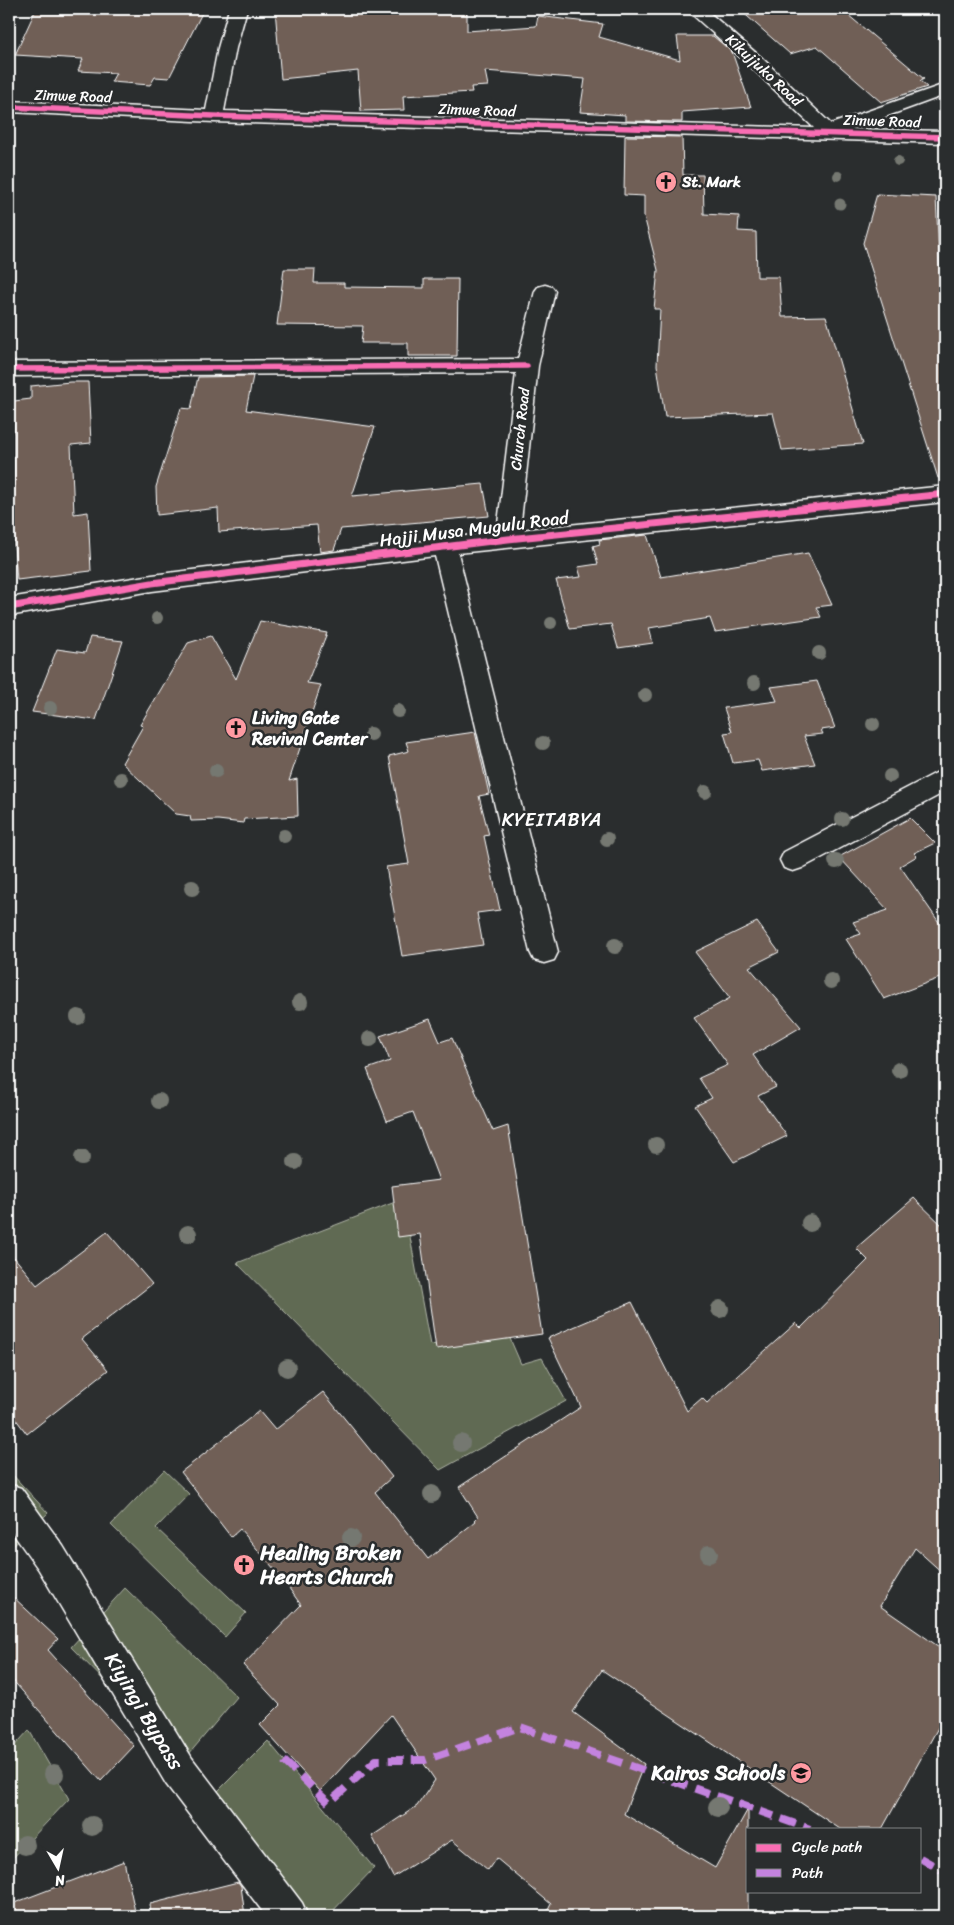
<svg xmlns="http://www.w3.org/2000/svg" width="954" height="1925" font-family="Sriracha,sans-serif">
<rect width="100%" height="100%" fill="#2a2d2e"/>
<filter id="ink" filterUnits="userSpaceOnUse"><feTurbulence type="fractalNoise" baseFrequency=".02" numOctaves="2"/><feDisplacementMap in="SourceGraphic" scale="10" xChannelSelector="R" yChannelSelector="G"/><feConvolveMatrix kernelMatrix="1 2 1 2 8 2 1 2 1" color-interpolation-filters="sRGB"/></filter>
<g filter="url(#ink)">
<path fill="#606b52" stroke="#b0b5a8" d="M403,1199L430,1345L508,1334L521,1364L542,1358L566,1401L440,1470L237,1263Z
M164,1470L189,1494L156,1528L246,1613L225,1637L111,1525Z
M9,1471L48,1513L9,1550Z
M125,1588L237,1697L183,1761L71,1647Z
M29,1730L69,1799L9,1862V1752Z
M268,1741L374,1868L328,1916H307L212,1797Z"/>
<path fill="#6f5f57" stroke="#fff" d="M36,9H204L169,78L155,77L150,85L111,82L116,73L78,71L83,59L15,55Z
M275,9H467V31L536,26L538,16L603,24L599,37L680,60L677,36H713L732,52L751,107L682,112V122L625,121V115L580,112L585,79L485,71L488,86L471,87L472,92L403,96L404,110L361,111L358,71L281,79Z
M739,9H841L924,79L920,81L927,87L881,102L817,46L790,54Z
M625,136L682,137L683,175H703L704,214L739,216L738,231L756,232L757,277H779L782,317L826,316L863,444L782,450L773,413L665,417L657,365L660,309H654L658,270L644,216V196L624,195Z
M877,194L936,197L941,297H945V477L938,478L863,243Z
M284,269H315L314,283H344V287L424,288V279H458L457,356H408V343H361L363,326L277,325Z
M253,376L246,410L375,427L352,496L483,484L489,516L341,529L334,550L320,552L317,525L219,532L218,508L157,515L156,487L181,408L191,409L198,377Z
M70,382H88L91,443L71,445L74,514L88,512L91,571L17,580L14,545V401L31,399V386Z
M647,535L661,577L808,553L832,605L816,607L821,617L715,632L710,618L649,628L653,643L618,648L611,624L570,629L556,580L581,577L578,567L598,564L593,546L600,544L599,540Z
M260,621L327,633L307,683L321,685L289,781L297,779L298,816L244,819L243,823L218,820L191,821L190,816L176,814L122,763L143,726L140,725L188,643L211,636L236,679Z
M90,637L123,641L96,720L32,712L57,649L85,653Z
M817,681L835,728L821,730L823,734L804,736L815,764L762,771L758,760L733,763L724,733L732,732L724,708L777,701L771,687Z
M475,732L489,794L479,796L489,835L484,836L500,910L477,913L483,945L402,956L386,867L409,864L389,756L409,751L406,742Z
M910,818L935,843L914,853L917,856L900,866L945,931V976L884,999L846,939L861,934L853,922L888,910L839,857Z
M757,922L779,952L749,967L801,1027L753,1055L776,1087L758,1096L787,1136L734,1162L695,1106L712,1098L699,1078L728,1065L694,1018L730,998L695,952Z
M430,1019L440,1042L452,1038L493,1131L508,1126L542,1334L436,1349L420,1234L398,1237L392,1186L439,1180L413,1112L387,1121L367,1069L390,1061L380,1036Z
M914,1198L945,1228V1575L915,1548L880,1606L945,1651V1715L882,1829H840L602,1670L573,1712L644,1764L624,1814L715,1868L748,1809V1916H545L551,1904L496,1858L488,1870L452,1840L393,1877L372,1836L417,1806L435,1780L391,1715L320,1791L260,1725L280,1705L243,1665L301,1605L281,1577L240,1529L231,1537L181,1472L259,1411L275,1430L323,1392L392,1477L375,1492L428,1559L476,1521L475,1520L478,1517L459,1487L581,1407L548,1338L632,1302L687,1411L702,1398L707,1403L796,1323L801,1328L868,1260L856,1248Z
M107,1232L152,1284L82,1339L108,1370L27,1434L9,1410V1251L37,1285Z
M9,1593L58,1639L48,1650L134,1746L101,1781L9,1676Z
M124,1861L136,1916H9V1905Z
M238,1882L241,1886L245,1916H151L150,1904Z"/>
<g fill="none" stroke-linecap="round" stroke-linejoin="round">
<g stroke="#fff" stroke-width="3">
<path id="minor" d="M229,9H247L236,48L224,111L814,128L751,67L686,9H705L763,59L831,124L945,84V95L852,129L945,131V143L214,122L9,112V101L206,110L218,48Z
M545,285L552,287L555,291L538,366L520,530L945,486V502L458,553L558,952L554,960L544,963L534,960L530,952L435,556L152,591L9,616V598L152,575L497,532L516,373L9,376V362L518,359L535,291L538,287Z
M945,770V792L802,868L793,871L784,868L780,860L784,852L936,773Z
M9,1484L21,1488L63,1546L192,1758L302,1903L308,1916H266L166,1784L39,1570L9,1528Z"/>
</g>
<use href="#minor" fill="#2a2d2e" fill-rule="evenodd"/>
<path stroke="#c483df" stroke-width="8" stroke-dasharray="15 8" stroke-linecap="butt" d="M284,1761L329,1803L376,1760H425L520,1727L810,1829
M920,1858L945,1872"/>
<g stroke="#2a2d2e" stroke-width="8">
<path id="cycleway-far1" d="M9,107L214,116L945,137
M9,369L527,366"/>
</g>
<g stroke="#2a2d2e" stroke-width="10">
<path id="cycleway" d="M9,607L152,583L508,539L945,494"/>
</g>
<use href="#cycleway-far1" stroke="#f96db3" stroke-width="5.5"/>
<use href="#cycleway" stroke="#f96db3" stroke-width="7"/>
</g>
<g fill="#747871">
<circle cx="898" cy="161" r="5"/>
<circle cx="838" cy="176" r="5"/>
<circle cx="840" cy="204" r="5.5"/>
<circle cx="157" cy="618" r="6"/>
<circle cx="551" cy="623" r="6"/>
<circle cx="819" cy="653" r="7"/>
<circle cx="754" cy="683" r="7"/>
<circle cx="645" cy="695" r="7"/>
<circle cx="50" cy="708" r="7"/>
<circle cx="398" cy="711" r="7"/>
<circle cx="873" cy="724" r="7"/>
<circle cx="371" cy="734" r="7"/>
<circle cx="543" cy="743" r="7"/>
<circle cx="216" cy="771" r="7"/>
<circle cx="890" cy="776" r="7"/>
<circle cx="121" cy="779" r="7"/>
<circle cx="705" cy="792" r="7"/>
<circle cx="842" cy="819" r="7"/>
<circle cx="284" cy="836" r="7"/>
<circle cx="607" cy="839" r="7"/>
<circle cx="836" cy="861" r="8"/>
<circle cx="192" cy="888" r="8"/>
<circle cx="615" cy="946" r="8"/>
<circle cx="831" cy="981" r="8"/>
<circle cx="300" cy="1002" r="8"/>
<circle cx="78" cy="1017" r="8"/>
<circle cx="370" cy="1039" r="8"/>
<circle cx="899" cy="1070" r="8"/>
<circle cx="159" cy="1101" r="8"/>
<circle cx="656" cy="1145" r="8"/>
<circle cx="82" cy="1158" r="8"/>
<circle cx="295" cy="1162" r="8"/>
<circle cx="810" cy="1223" r="9"/>
<circle cx="188" cy="1234" r="9"/>
<circle cx="720" cy="1309" r="9"/>
<circle cx="287" cy="1368" r="9"/>
<circle cx="461" cy="1443" r="9"/>
<circle cx="432" cy="1494" r="9"/>
<circle cx="351" cy="1538" r="9"/>
<circle cx="709" cy="1554" r="9"/>
<circle cx="54" cy="1774" r="10"/>
<circle cx="718" cy="1807" r="10"/>
<circle cx="92" cy="1826" r="10"/>
<circle cx="25" cy="1845" r="10"/>
</g>
</g>
<defs>
<g id="church-disc" transform="scale(1.125)"><circle r="9.5" fill="#ff9aa2" stroke="#2a2d2e"/><path d="M-1.2-6h2.4v3.5h3.3v2.4h-3.3V6h-2.4V-.1h-3.3v-2.4h3.3Z" fill="#111"/></g>
<g id="school-disc" transform="scale(1.125)"><circle r="9.5" fill="#ff9aa2" stroke="#2a2d2e"/><path d="M0-5L7-2L0 1L-7-2ZM-4 1L0 2.5L4 1V4Q0 6-4 4Z" fill="#111"/></g>
</defs>
<g fill-rule="evenodd">
<use href="#church-disc" x="666" y="182"/>
<use href="#church-disc" x="236" y="728"/>
<use href="#church-disc" x="244" y="1565"/>
<use href="#school-disc" x="801" y="1773"/>
</g>
<g text-anchor="middle" stroke-width="5" stroke-linejoin="round" paint-order="stroke">
<g font-size="15" fill="#fff" stroke="#2a2d2e">
<text transform="translate(764 70) rotate(43)" y="5">Kikujjuko Road</text>
<text transform="translate(73 96) rotate(2)" y="5">Zimwe Road</text>
<text transform="translate(477 110) rotate(2)" y="5">Zimwe Road</text>
<text transform="translate(882 121) rotate(2)" y="5">Zimwe Road</text>
<text transform="translate(520 429) rotate(-84)" y="5">Church Road</text>
</g>
<g font-size="15" font-weight="bold" fill="#fff" stroke="#2a2d2e" text-anchor="start">
<text x="682" y="187">St. Mark</text>
</g>
<g font-size="18" fill="#fff" stroke="#2a2d2e">
<text transform="translate(474 529) rotate(-7)" y="6">Hajji Musa Mugulu Road</text>
</g>
<g font-size="18" font-weight="bold" fill="#fff" stroke="#2a2d2e" text-anchor="start">
<text x="252" y="724">Living Gate<tspan x="252" dy="21">Revival Center</tspan></text>
</g>
<g font-size="19" letter-spacing="1" fill="#fff" stroke="#2a2d2e">
<text x="552" y="826">KYEITABYA</text>
</g>
<g font-size="21" font-weight="bold" fill="#fff" stroke="#2a2d2e" text-anchor="start">
<text x="260" y="1560">Healing Broken<tspan x="260" dy="24">Hearts Church</tspan></text>
<text x="785" y="1780" text-anchor="end">Kairos Schools</text>
</g>
<g font-size="21" fill="#fff" stroke="#2a2d2e">
<text transform="translate(144 1711) rotate(59)" y="7">Kiyingi Bypass</text>
</g>
</g>
<rect width="954" height="1925" fill="none" stroke="#2a2d2e" stroke-width="30"/>
<rect x="15" y="15" width="924" height="1895" fill="none" stroke="#fff" stroke-width="2" filter="url(#ink)"/>
<rect x="746" y="1828" width="175" height="65" fill="#2a2d2e" stroke="#7f8182"/>
<rect x="756" y="1844" width="25" height="8" fill="#f96db3" stroke="#7f8182"/>
<text x="792" y="1852" font-size="15" fill="#ffffff">Cycle path</text>
<rect x="756" y="1869" width="25" height="8" fill="#c483df" stroke="#7f8182"/>
<text x="792" y="1878" font-size="15" fill="#ffffff">Path</text>
<g transform="translate(58 1868) rotate(171)" stroke="#2a2d2e" stroke-width="4" paint-order="stroke">
<path d="M0-4L9 19L0 12L-9 19Z" fill="#ffffff"/>
<text y="-8" font-size="14" font-weight="bold" text-anchor="middle" fill="#ffffff">N</text>
</g>
</svg>
